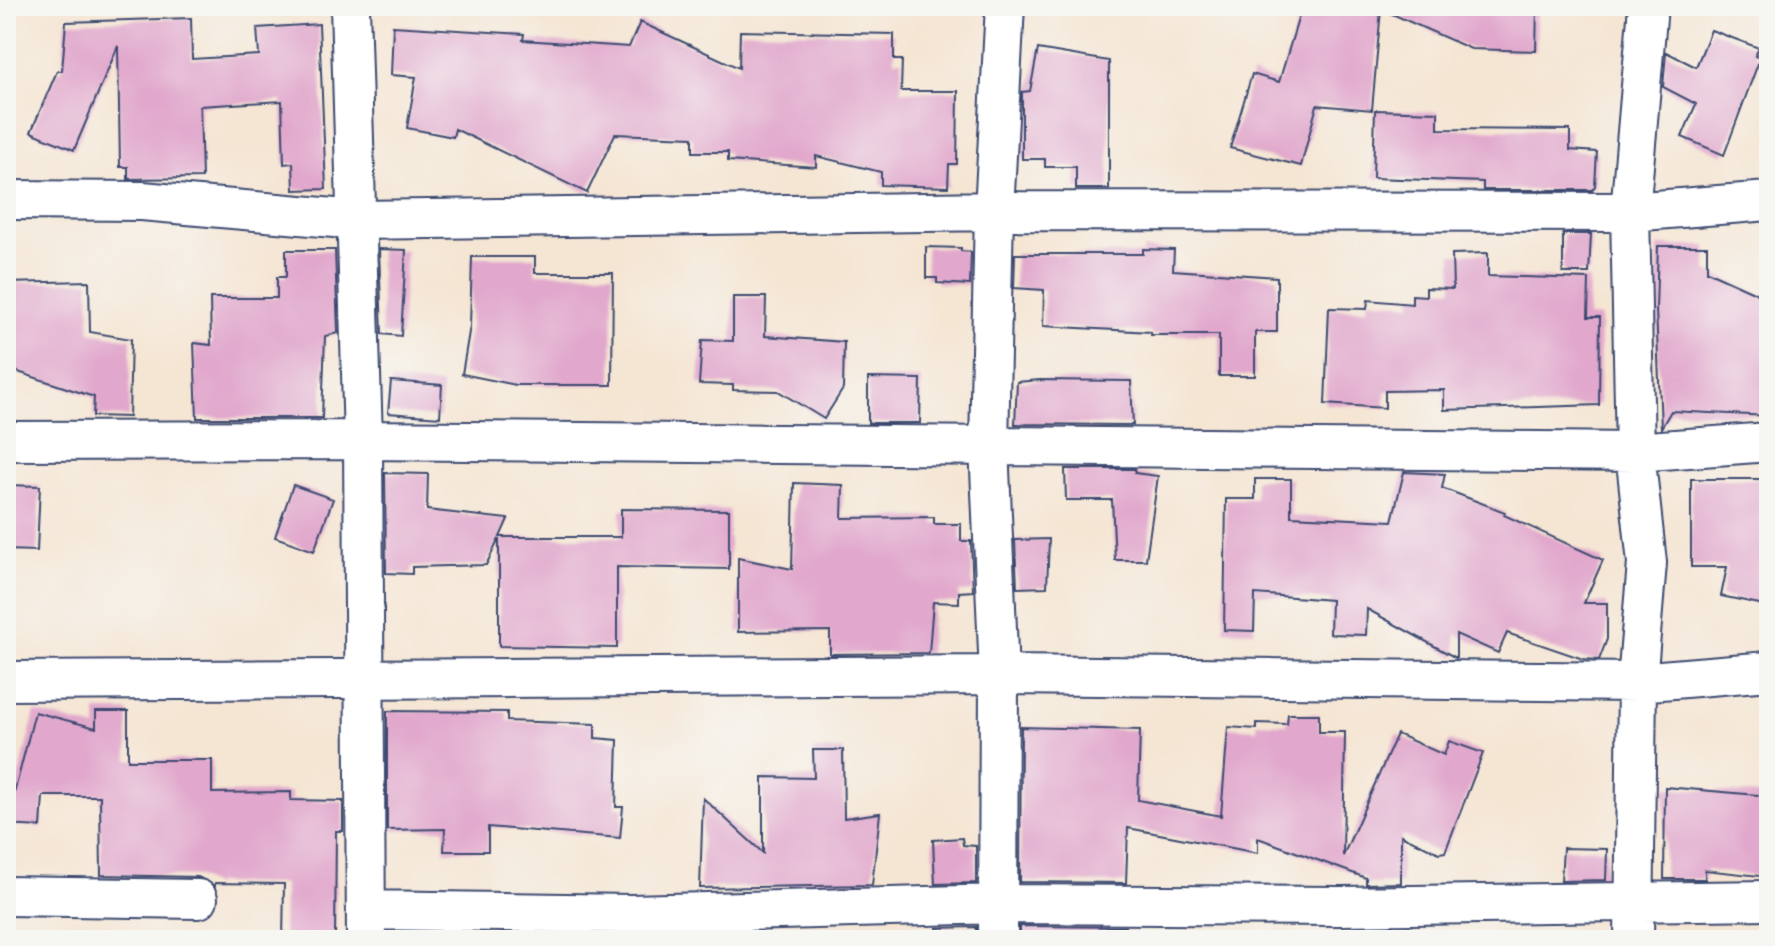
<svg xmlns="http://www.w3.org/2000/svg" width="1775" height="946" font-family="Dekko,sans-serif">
<rect width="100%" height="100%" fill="#f6f6f2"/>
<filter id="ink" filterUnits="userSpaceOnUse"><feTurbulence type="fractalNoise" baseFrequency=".0125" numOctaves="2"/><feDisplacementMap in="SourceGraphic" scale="16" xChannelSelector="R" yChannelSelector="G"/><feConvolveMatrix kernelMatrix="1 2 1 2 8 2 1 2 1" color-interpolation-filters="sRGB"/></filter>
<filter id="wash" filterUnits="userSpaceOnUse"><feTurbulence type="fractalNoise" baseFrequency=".006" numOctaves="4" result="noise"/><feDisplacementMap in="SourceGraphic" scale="32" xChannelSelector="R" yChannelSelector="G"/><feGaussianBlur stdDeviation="1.8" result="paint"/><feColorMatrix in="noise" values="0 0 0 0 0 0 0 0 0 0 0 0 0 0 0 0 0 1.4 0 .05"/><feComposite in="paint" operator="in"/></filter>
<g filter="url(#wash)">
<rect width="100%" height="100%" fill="#f5e5d3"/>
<g id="blocks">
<path fill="#e1a7cc" d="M1302,6H1537L1536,51L1471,49L1381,9L1372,110L1317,105L1301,166L1230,148L1252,74L1279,82Z
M191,18L192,59L259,55L257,28L319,24L326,189L294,190L293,163L284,164L282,101L200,106L202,178L128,179V167H120L118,46L74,150L31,132L57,71H62L66,22Z
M640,22L739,68L740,31L894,34V60H902L901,91H958L957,164H949L948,187L881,185V172L816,156V167L728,161V152H693V137L615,134L587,193L455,129L453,137L407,128L416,77L391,75L393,26L524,34L523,40L629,47Z
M1711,30L1759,48L1755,56L1760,58L1724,155L1682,137L1696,104L1663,87L1666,52L1696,67Z
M1038,49L1109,61V189H1076V167H1045V159H1022V92L1030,91Z
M1375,110L1438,112V129L1570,130V150L1597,152L1595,186L1592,190H1483V182L1373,178Z
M1563,234H1591L1589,273H1563Z
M1658,246H1707V271L1769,299V416L1671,411L1661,428L1656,309Z
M926,247L961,248V251L971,252L970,285L937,283V278H926Z
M379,249L406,250L401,336L382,334Z
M1143,249L1174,250L1173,270L1277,277V332H1255V376H1219V335H1151V332L1043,326L1044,290L1014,288L1015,254H1143Z
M286,250H335L338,333L325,336L322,418H197L194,343L211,345L210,298H277V277H286Z
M1488,253V276L1589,279L1588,317H1600L1599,405L1444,410V390L1385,391V408L1325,404L1329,308L1367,309L1368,300L1412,304V295L1426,296V288L1453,289L1452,254Z
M472,257H535V273H613L612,385H516L462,374L470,326Z
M89,281L90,332L131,339L129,417L93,416L94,397L6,368V283Z
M733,297H766L765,336L844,342L843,389L824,419L778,391L733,390V385L699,384L702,340L733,341Z
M868,378L921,379L920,423H868Z
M1040,380L1131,381L1133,425L1015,424L1017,382Z
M391,381L442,385L440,417L388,413Z
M1065,469H1135V473L1158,476L1146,560H1115L1112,500H1066Z
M1404,472L1445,474L1442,488L1505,512L1504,515L1603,560L1584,603H1607V639L1599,660L1583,659L1507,633L1498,653L1456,634V658L1367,609L1366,635L1330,634L1331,600L1255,594L1254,631L1224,630L1226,499H1255V479H1291V516L1392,521Z
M385,473L428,474L427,510L508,519L500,537H621V509L729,510V569L617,567V648L499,646V539L486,565L412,567V574L386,573Z
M1691,479H1769V606L1721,596L1727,567H1691Z
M794,483L843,485L842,518L934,517V524H961V541H971L973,591L959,592V603L933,602L929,653L830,654V631L738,632V558L792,569Z
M6,485L40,486L37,551L6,550Z
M293,485L333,499L314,551L275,537Z
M1049,539L1047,587L1017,588L1015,540Z
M96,711H128V760H212V793L291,792V800L343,801V831H336L335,940H283L284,884L215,883V886L198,877L101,875L100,796H43L41,827L6,825L35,712L96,728Z
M387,711L507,712V721L595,724V738L618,740L616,807H623L620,838L488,827V851H444L445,829L387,830Z
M1288,714H1319V732H1345L1343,856L1397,734L1444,755L1449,741L1483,753L1445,852L1439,853L1401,835V883L1366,884V878L1258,838V853L1128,828L1126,883L1020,882L1021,727L1140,730L1138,800L1221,816L1228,727L1257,729V723L1287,724Z
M813,750H843L844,818L880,813L872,885L700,888L703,798L763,853V777L814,778Z
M1665,787L1769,796V877L1705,870V879H1664Z
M962,838L963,845L976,846V883L935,884L933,840Z
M1563,848L1607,849L1606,880L1561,881Z
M1020,926L1125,927L1124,940H1020Z
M976,927V940H937V928Z"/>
</g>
</g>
<g filter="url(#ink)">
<use href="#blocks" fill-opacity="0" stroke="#3c4a70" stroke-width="2"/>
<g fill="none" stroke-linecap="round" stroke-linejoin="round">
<g stroke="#3c4a70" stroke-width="42">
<path id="street" d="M350,6L363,440L366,940
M6,200L142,201L357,220L994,211L1630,212L1769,201
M6,441L363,440L1635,452L1769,442
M6,681L999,675L1637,682L1769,671
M6,896L198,899
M367,910L631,914L999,904L1340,906L1769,900
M998,940L999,675L989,446L994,211L1005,6
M1634,940L1637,682L1647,563L1635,452L1630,212L1648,6"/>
</g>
<use href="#street" stroke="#fff" stroke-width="38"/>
</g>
</g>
<rect width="1775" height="946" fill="none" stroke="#f6f6f2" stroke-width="32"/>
</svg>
